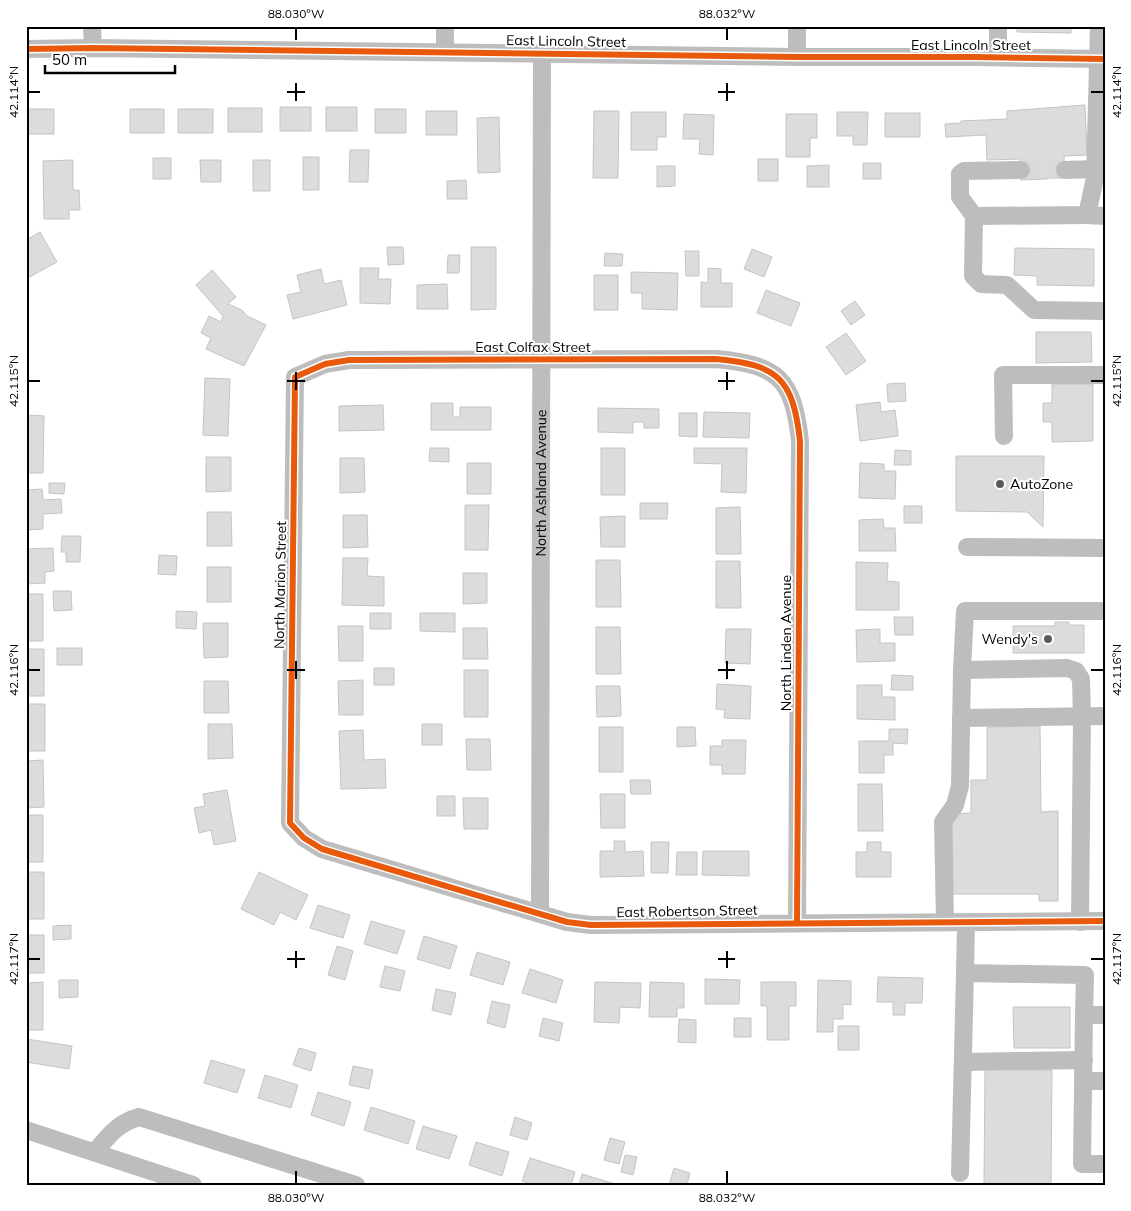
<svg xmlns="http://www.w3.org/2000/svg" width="1131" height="1211" font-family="Mulish,sans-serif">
<rect width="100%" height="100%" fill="#fff"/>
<path fill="#dcdcdc" stroke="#c4c4c4" d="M1017,26H1071V33L1017,32Z
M1085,105L1087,155L1064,156L1065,178L1021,180L1020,159L987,160L986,135L946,137L945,124L961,123V121L1007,119V111Z
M280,107H311V131H280Z
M326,107H357V131H326Z
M228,108H262V132H228Z
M26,109H54V134H26Z
M130,109H164V133H130Z
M178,109H213V133H178Z
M375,109H406V133H375Z
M426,111H457V135H426Z
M594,111H619L618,178H593Z
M631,112H666V137H657V150H631Z
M837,112H868L867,145H853V136H837Z
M885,113H920V137H885Z
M684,114L714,115L713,155L699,154L700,139H683Z
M786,114H817V138H810V157H786Z
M499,117L500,172L478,173L477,118Z
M350,150H369L368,182H349Z
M303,157H319V190H303Z
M153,158H171V179H153Z
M758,159H778V181H758Z
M73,160V190H79L80,210H69V219H44L43,161Z
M200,160H221V182H201Z
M253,160H270V191H253Z
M863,163H881V179H863Z
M829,165V187H807V166Z
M657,166H675V186L657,187Z
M466,180L467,199H447V181Z
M40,232L57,262L26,279V237L29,242L28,239Z
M387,247H403L404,264L388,265Z
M471,247H496V309L471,310Z
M1015,248L1094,249V286L1037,285V276L1014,275Z
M752,249L772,257L764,277L744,269Z
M685,251H699V276H686Z
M605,253L623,254L622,266H604Z
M448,255H460L459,273H447Z
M360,268H379L378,279H391L390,304L360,303Z
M708,268L721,269V283H732V307H701V282L708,283Z
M321,269L324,284L341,280L347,305L293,319L287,295L301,292L297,275Z
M212,270L236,297L228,304L242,310L247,316L266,325L244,366L206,349L211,338L201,333L209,316L221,322L223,316L196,285Z
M631,272L678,273L677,310L642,309V293H631Z
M594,275H618V310H594Z
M447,284L448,309H417V285Z
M766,290L800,303L791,326L757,313Z
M855,301L865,315L851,325L841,311Z
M1036,332H1091L1092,362L1036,363Z
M846,333L866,361L846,375L826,347Z
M205,378L230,379L228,436L203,435Z
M905,383L906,401L888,402L887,384Z
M1052,384H1093V441L1052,442V422H1043V403H1052Z
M880,402L881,412L895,410L898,436L860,441L856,405Z
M431,403H453V417H460V407H491V430H431Z
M383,405L384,430L339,431V406Z
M598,408L659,409V428H644V422H633V433L598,432Z
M704,412L750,413L749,438L703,437Z
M679,413H697V437L679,436Z
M26,415L44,416L43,473H26Z
M430,448H449V462L429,461Z
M601,448H625V495H601Z
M694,448H747L746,493L721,492L722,464L694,463Z
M895,450L911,451V465H894Z
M956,456H1044L1043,527L1027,512L956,511Z
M206,457H231V491L206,492Z
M340,458H364L365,492L340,493Z
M467,463H491V494H467Z
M860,463L884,464V471H896L895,499L859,498Z
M49,483H65L64,494L49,493Z
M42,489L43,500L61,499L62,513L43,514V529L26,530V490Z
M640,503H668L667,519H640Z
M465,505H489L488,550H465Z
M904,506H922V523H904Z
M740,507L741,554H716V508Z
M207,512H231L232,546H207Z
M343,515H367L368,547L343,548Z
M625,516V547H601L600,517Z
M883,519L884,528H895L896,551H859V520Z
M62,536H81L80,562H66V552H61Z
M53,548L54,571L45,572V583L26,584V549Z
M159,555L177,556L176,575L158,574Z
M343,558H368L367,576L384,577V606L342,605Z
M596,560H620L621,607H596Z
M716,561H740L741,608H716Z
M856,562L888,563L887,581L899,582V610H856Z
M207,567H231V602H207Z
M463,573H487V603L463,604Z
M53,591H71L72,610L54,611Z
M26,594H43V641H26Z
M176,611L197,612L196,629L176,628Z
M370,613H391V629H370Z
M420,613H455V632L420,631Z
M894,617H913V635H895Z
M1055,622H1069V625H1084V653H1013V626H1055Z
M203,623H228V657L204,658Z
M338,626H363V661H339Z
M596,627H620L621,674H596Z
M463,628H487L488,659H463Z
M726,629H751L750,664L725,663Z
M880,629V643H895V661L857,662L856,630Z
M57,648H82V665H57Z
M26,649H44V696H26Z
M374,668H394V685H374Z
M464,670H488V717H464Z
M892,675L913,676V690H891Z
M363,680V715H339L338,681Z
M204,681H228L229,713H204Z
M717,684L751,686L750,719L724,718L725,710L716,709Z
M857,685H882V697H895V720L857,719Z
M596,686H620L621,716L597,717Z
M26,704H45V751H26Z
M208,724H232L233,758L208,759Z
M422,724H442V745H422Z
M1040,726L1041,812L1058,811V901H1039V894H953L952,814L971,813V780H987V727Z
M599,727H623V772H599Z
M677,727H695L696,746L677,747Z
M889,729H908L907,744L893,743V755H884V773H859V741H889Z
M363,730L364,760L385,759L386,788L341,789L339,731Z
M466,739H490L491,770H467Z
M722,740H746L745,774H722V765H710V746H722Z
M43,760L44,807L26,808V761Z
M630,780H650L651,794H631Z
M858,784H882L883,831H858Z
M227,790L236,841L214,845L211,830L199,833L194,808L205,806L203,794Z
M600,794H625V828H601Z
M437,796H455V816H437Z
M463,798H488V829H464Z
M26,815H43V862H26Z
M614,841H625V852L643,851L644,876L600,877V851H614Z
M651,842H669L668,873H651Z
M867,842H881V852H891V877H856V852H867Z
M703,851H749V876L702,875Z
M677,852H697V875H676Z
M26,872H44V919H26Z
M259,872L308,895L296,920L280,912L274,925L241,909Z
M318,905L350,915L343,938L310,928Z
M371,921L405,931L397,954L364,944Z
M71,925V939L53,940V926Z
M26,935H44V973H26Z
M424,936L457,946L450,969L417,959Z
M337,946L353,951L345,980L328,975Z
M477,952L510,962L503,985L470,975Z
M385,966L405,971L400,991L380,987Z
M530,969L563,980L556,1003L522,993Z
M878,977L923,978L922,1003H905V1015H893V1002H877Z
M705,979L740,980L739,1004H705Z
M59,980H78V997L59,998Z
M818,980L851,981V1005L843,1004V1019H833V1032H817Z
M43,982V1030H26V983Z
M595,982L641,983L640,1008L620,1007L619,1023L594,1022Z
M650,982L684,983V1008H677V1017H649Z
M761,982H796V1006H789V1040H767V1006H761Z
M436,989L456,993L451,1015L432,1010Z
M492,1001L510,1005L505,1028L487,1023Z
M1013,1007H1070V1048H1014Z
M543,1018L563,1023L559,1041L539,1036Z
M734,1018H751V1037H734Z
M679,1019L696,1020V1043L678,1042Z
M838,1026H859V1050H838Z
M26,1039L72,1046L69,1069L26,1062Z
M299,1048L316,1053L311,1071L293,1065Z
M211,1060L245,1070L237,1093L204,1083Z
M353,1066L373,1070L369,1089L349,1085Z
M985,1069L1052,1070L1051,1184H984Z
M265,1075L298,1085L291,1108L258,1098Z
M318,1092L351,1102L344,1126L311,1115Z
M371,1107L415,1121L408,1144L364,1130Z
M515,1117L532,1123L527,1140L510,1135Z
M423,1126L457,1136L449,1159L416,1149Z
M610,1138L625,1142L619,1164L604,1160Z
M476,1142L509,1152L502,1176L469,1165Z
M625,1155L637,1157L633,1175L621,1172Z
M530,1158L575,1172L571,1185H533L522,1181Z
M674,1168L690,1173L687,1185H669Z
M582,1174L615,1184V1185H579Z"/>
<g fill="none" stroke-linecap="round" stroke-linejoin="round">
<path stroke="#d9d9d9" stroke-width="18" stroke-dasharray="18 9" stroke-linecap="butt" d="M1021,170H1065"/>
<g stroke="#bdbdbd" stroke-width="18">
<path d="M92,26L93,48"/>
<path d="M445,26V52"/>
<path d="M26,49L93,48L797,57H975L1105,59"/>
<path d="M797,57V26"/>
<path d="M998,57V26"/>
<path d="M1021,170L964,171L960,174V197L974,216L973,276L981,284L1007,285L1034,310L1105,311"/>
<path d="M1065,170L1096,169"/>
<path d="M1087,215L1105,216"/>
<path d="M974,216L1087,215L1095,178L1099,26"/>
<path d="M1004,436L1003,375H1105"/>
<path d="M967,547L1105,548"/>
<path d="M962,670L1067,668L1076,671L1081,679L1082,717L1080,922"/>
<path d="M961,718L1105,716"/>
<path id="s1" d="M540,913L542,53"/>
<path d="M797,922L800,441C793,378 778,365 716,359L349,360L325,364L295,377L290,823L304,838L322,849L567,922L591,925L1105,921"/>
<path d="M945,922L943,822L955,805L960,786L962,670L965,611H1105"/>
<path d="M966,922L965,973L1085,975L1084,1015H1105"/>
<path d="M1084,1015L1082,1164H1105"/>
<path d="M963,1062L1084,1060"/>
<path d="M1083,1081H1105"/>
<path d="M26,1130L193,1185"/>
<path d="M95,1152C109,1135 118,1123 139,1117L356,1185"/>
<path d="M960,1173L965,973"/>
</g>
<g stroke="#fff" stroke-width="9">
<path id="cycleway" d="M26,49L93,48L797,57H975L1105,59
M797,922L800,441C793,378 778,365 716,359L349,360L325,364L295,377L290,823L304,838L322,849L567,922L591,925L1105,921"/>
</g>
<use href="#cycleway" stroke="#e8590c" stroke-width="6"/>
</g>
<path fill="none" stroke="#000" stroke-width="2" d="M296,28V40M727,28V40M296,83V101M727,83V101M28,92H40M287,92H305M718,92H735M1091,92H1104M296,372V390M727,372V390M28,381H40M287,381H305M718,381H735M1091,381H1104M296,661V679M727,661V679M28,670H40M287,670H305M718,670H735M1091,670H1104M296,951V968M727,951V968M28,959H40M287,959H305M718,959H735M1091,959H1104M296,1171V1184M727,1171V1184"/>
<g fill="#595959" stroke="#fff" stroke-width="2">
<circle cx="1000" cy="484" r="5"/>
<circle cx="1048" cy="639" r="5"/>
</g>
<g text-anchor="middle" stroke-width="4" stroke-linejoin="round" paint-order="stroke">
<g font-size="14" fill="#000" stroke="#fff">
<text transform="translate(566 41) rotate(1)" y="5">East Lincoln Street</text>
<text x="971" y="50">East Lincoln Street</text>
<text x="533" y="352">East Colfax Street</text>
<text dy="5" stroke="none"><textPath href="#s1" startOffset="430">North Ashland Avenue</textPath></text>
<text transform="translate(280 585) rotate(-89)" y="5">North Marion Street</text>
<text transform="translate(786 643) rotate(-90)" y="5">North Linden Avenue</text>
<text transform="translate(687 911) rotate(-1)" y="5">East Robertson Street</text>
</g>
<g font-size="14" fill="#000" stroke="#fff" text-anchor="start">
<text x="1010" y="489">AutoZone</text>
<text x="1038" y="644" text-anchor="end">Wendy's</text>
</g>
</g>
<rect width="1131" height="1211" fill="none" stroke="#ffffff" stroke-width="55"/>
<path d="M45 65v8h130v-8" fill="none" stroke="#000000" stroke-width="2.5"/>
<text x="52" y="65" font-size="15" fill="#000000" stroke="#ffffff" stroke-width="4" paint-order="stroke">50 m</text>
<rect x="28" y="28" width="1076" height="1156" fill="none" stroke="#000" stroke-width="2"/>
<g font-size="12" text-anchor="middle" fill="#000">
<text x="296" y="18">88.030°W</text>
<text x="727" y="18">88.032°W</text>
<text transform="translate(1117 92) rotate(-90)" y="4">42.114°N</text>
<text transform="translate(14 92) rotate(-90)" y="4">42.114°N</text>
<text transform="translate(1117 381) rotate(-90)" y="4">42.115°N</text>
<text transform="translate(14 381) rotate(-90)" y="4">42.115°N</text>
<text transform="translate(14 670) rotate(-90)" y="4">42.116°N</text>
<text transform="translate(1117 670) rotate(-90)" y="4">42.116°N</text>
<text transform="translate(14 959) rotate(-90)" y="4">42.117°N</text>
<text transform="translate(1117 959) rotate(-90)" y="4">42.117°N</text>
<text x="296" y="1202">88.030°W</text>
<text x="727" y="1202">88.032°W</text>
</g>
</svg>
